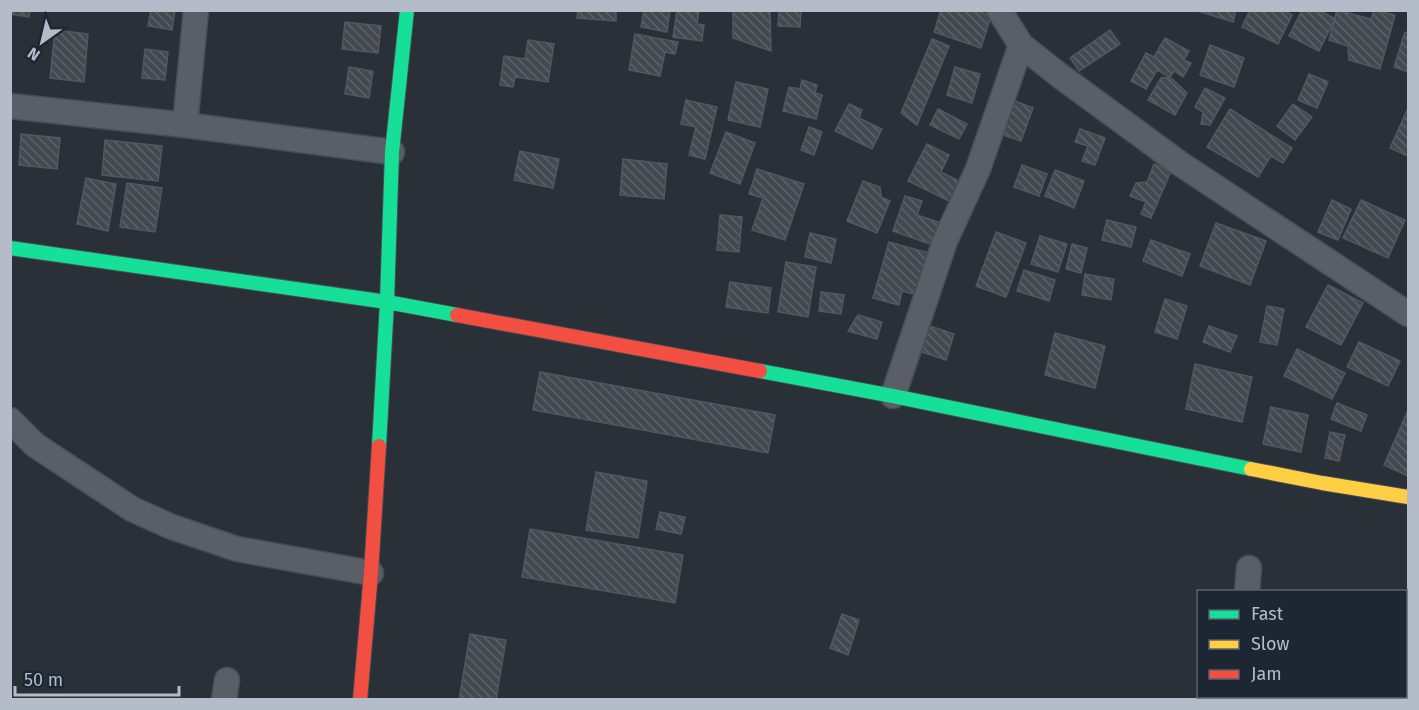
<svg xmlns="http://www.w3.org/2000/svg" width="1419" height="710" font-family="'Fira Sans',sans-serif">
<defs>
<pattern id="building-back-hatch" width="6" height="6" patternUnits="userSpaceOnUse" patternTransform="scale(1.5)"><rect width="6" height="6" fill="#444950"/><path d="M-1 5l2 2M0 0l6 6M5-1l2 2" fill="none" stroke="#5d6168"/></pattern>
</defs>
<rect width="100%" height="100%" fill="#2a3038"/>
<path fill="url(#building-back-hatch)" stroke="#52575f" stroke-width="1.5" d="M10,10H30L29,17L10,14Z
M151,10H175L172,30L148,26Z
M578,10H616V21L577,18Z
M644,10H670L667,32L641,27Z
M677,10H699L697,24L704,25L702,41L673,37Z
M733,10H770L771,51L733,38Z
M779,10H801L800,27L778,26Z
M941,10H975L991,16L981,48L934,32Z
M1195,10H1236L1233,22Z
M1250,10H1283L1292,15L1278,44L1242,27Z
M1302,10H1319L1335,19L1319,51L1289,36Z
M1337,10L1371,19L1374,10L1395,15L1380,69L1349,60L1348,46L1329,40Z
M345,22L381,26L378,53L342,49Z
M55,30L88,34L84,82L50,78Z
M1110,30L1120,44L1079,71L1070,58Z
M1405,32L1408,34V72L1394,67Z
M635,34L678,42L675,54L665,52L660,76L629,70Z
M1165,38L1189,51L1184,60L1191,63L1183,77L1174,71L1170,77L1157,70L1146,89L1131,81L1146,53L1154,57Z
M932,39L949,46L917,125L901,113Z
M528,40L554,44L548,82L515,77L513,87L500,85L504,56L525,59Z
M1210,45L1244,58L1234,87L1200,75Z
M145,49L168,52L165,80L142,78Z
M349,67L373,71L369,98L345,94Z
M955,67L980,74L972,103L947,95Z
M1309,74L1328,82L1317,108L1298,100Z
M1170,77L1187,93L1175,115L1148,100L1161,78Z
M802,80L817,85L815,93L822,95L816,119L783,111L789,87L800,89Z
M736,82L768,89L760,127L728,120Z
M1205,88L1225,98L1210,125L1201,124L1203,112L1195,107Z
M1010,99L1033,108L1021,141L998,133Z
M686,100L717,107L705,159L689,155L696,127L681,124Z
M849,104L862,110L859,118L882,129L872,149L835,131Z
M1293,104L1312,117L1295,140L1277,126Z
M1408,108V156L1390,148Z
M938,109L967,124L959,139L930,125Z
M1230,109L1292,148L1283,163L1271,156L1258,177L1207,147Z
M809,127L822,132L814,155L801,150Z
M1080,129L1105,138L1095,165L1082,161L1088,146L1075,142Z
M726,132L755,143L740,184L710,173Z
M21,134L60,138L57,169L19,165Z
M105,140L162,146L158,181L102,175Z
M927,144L949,155L941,172L961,182L951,202L908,181Z
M520,151L559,159L553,188L514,180Z
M623,159L667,164L664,199L620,195Z
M1154,164L1171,171L1151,218L1141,214L1146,202L1130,196L1136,183L1147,182Z
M1022,165L1047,174L1039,196L1014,187Z
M757,169L804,184L785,240L752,230L763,198L749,194Z
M1055,170L1084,181L1074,208L1045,196Z
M86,178L116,184L108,231L77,224Z
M863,181L880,187L881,197L890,201L877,233L847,221Z
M127,183L162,188L155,232L120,227Z
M905,196L922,201L917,215L941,223L933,245L893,231Z
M1332,200L1351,209L1338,240L1318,232Z
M1361,200L1405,220L1388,258L1343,238Z
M720,215L742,217L739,252L717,250Z
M1107,220L1136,227L1131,247L1102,240Z
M1216,223L1266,241L1250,285L1200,266Z
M996,232L1026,243L1006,297L976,286Z
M810,233L836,239L831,263L805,257Z
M1040,236L1067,244L1058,272L1031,264Z
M1151,240L1190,254L1182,276L1143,261Z
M889,242L929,253L918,295L902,291L899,305L873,298Z
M1072,244L1087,248L1081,273L1066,269Z
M786,262L816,267L808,317L778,312Z
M1024,270L1055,280L1049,301L1017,291Z
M1085,274L1114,279L1111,300L1082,295Z
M730,282L771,288L768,313L726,307Z
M1328,285L1363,303L1341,345L1306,327Z
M821,292L844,295L841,314L819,311Z
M1165,299L1187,306L1177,339L1155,332Z
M1267,306L1284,309L1277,345L1260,342Z
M858,315L882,322L877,339L848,331Z
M921,323L954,334L946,360L913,349Z
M1209,326L1237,336L1230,352L1203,342Z
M1055,333L1105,346L1095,388L1045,375Z
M1359,342L1400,361L1388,386L1347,367Z
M1297,349L1345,373L1332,399L1284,376Z
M1195,364L1252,377L1242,422L1186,409Z
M540,372L775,415L768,453L533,410Z
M1337,403L1367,415L1361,431L1331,419Z
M1271,407L1308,415L1301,452L1263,444Z
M1408,410V476L1384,465Z
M1330,432L1345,435L1339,461L1325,458Z
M596,472L647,481L638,538L586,530Z
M660,512L685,517L681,534L656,529Z
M530,529L683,555L675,603L522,577Z
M842,614L859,620L848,655L830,648Z
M470,634L506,640L496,700H459Z"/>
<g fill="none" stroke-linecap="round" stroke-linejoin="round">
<g stroke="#484c53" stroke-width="27">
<path id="street" d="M999,10L1021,45L1059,75L1179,163L1408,314
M10,106L185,125L392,152
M185,125L196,10
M893,396L945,241L978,169L1021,45
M10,420L35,445L132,509L172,527L237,549L371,573
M1247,592L1249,568
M224,700L227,680
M1236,700V696"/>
</g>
<g stroke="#484c53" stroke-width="16">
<path id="fast" d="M10,248L387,302L457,315
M760,371L893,396L1251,469
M379,446L387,302L392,152L407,10"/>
</g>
<g stroke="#484c53" stroke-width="16">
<path id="slow" d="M1251,469L1322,483L1408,497"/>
</g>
<g stroke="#484c53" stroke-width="16">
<path id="jam" d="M457,315L760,371
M360,700L371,573L379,446"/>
</g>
<use href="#street" stroke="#5a5e66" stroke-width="24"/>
<use href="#fast" stroke="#16e098" stroke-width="14"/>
<use href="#slow" stroke="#ffcf43" stroke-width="14"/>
<use href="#jam" stroke="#f24e42" stroke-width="14"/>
</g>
<rect width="1419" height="710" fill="none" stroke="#b4bcc9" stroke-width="24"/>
<rect x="1197" y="590" width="210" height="108" fill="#1d2633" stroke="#59626f" stroke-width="1.5"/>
<rect x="1209" y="610" width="30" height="9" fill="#16e098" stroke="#59626f" stroke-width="1.5"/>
<text x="1251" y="620" font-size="18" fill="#b4bcc9">Fast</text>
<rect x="1209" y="640" width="30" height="9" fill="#ffcf43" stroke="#59626f" stroke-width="1.5"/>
<text x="1251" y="650" font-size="18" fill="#b4bcc9">Slow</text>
<rect x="1209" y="670" width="30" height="9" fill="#f24e42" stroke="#59626f" stroke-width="1.5"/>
<text x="1251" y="680" font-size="18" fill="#b4bcc9">Jam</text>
<g transform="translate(42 42) rotate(214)" stroke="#1d2633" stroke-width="4.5" paint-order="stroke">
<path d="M0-4.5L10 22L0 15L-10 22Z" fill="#b4bcc9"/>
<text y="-9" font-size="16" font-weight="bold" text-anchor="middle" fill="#b4bcc9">N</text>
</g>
<path d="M15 686v9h164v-9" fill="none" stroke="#b4bcc9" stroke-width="3"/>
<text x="24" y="686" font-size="18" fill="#b4bcc9" stroke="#1d2633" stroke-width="4.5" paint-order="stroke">50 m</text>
</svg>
